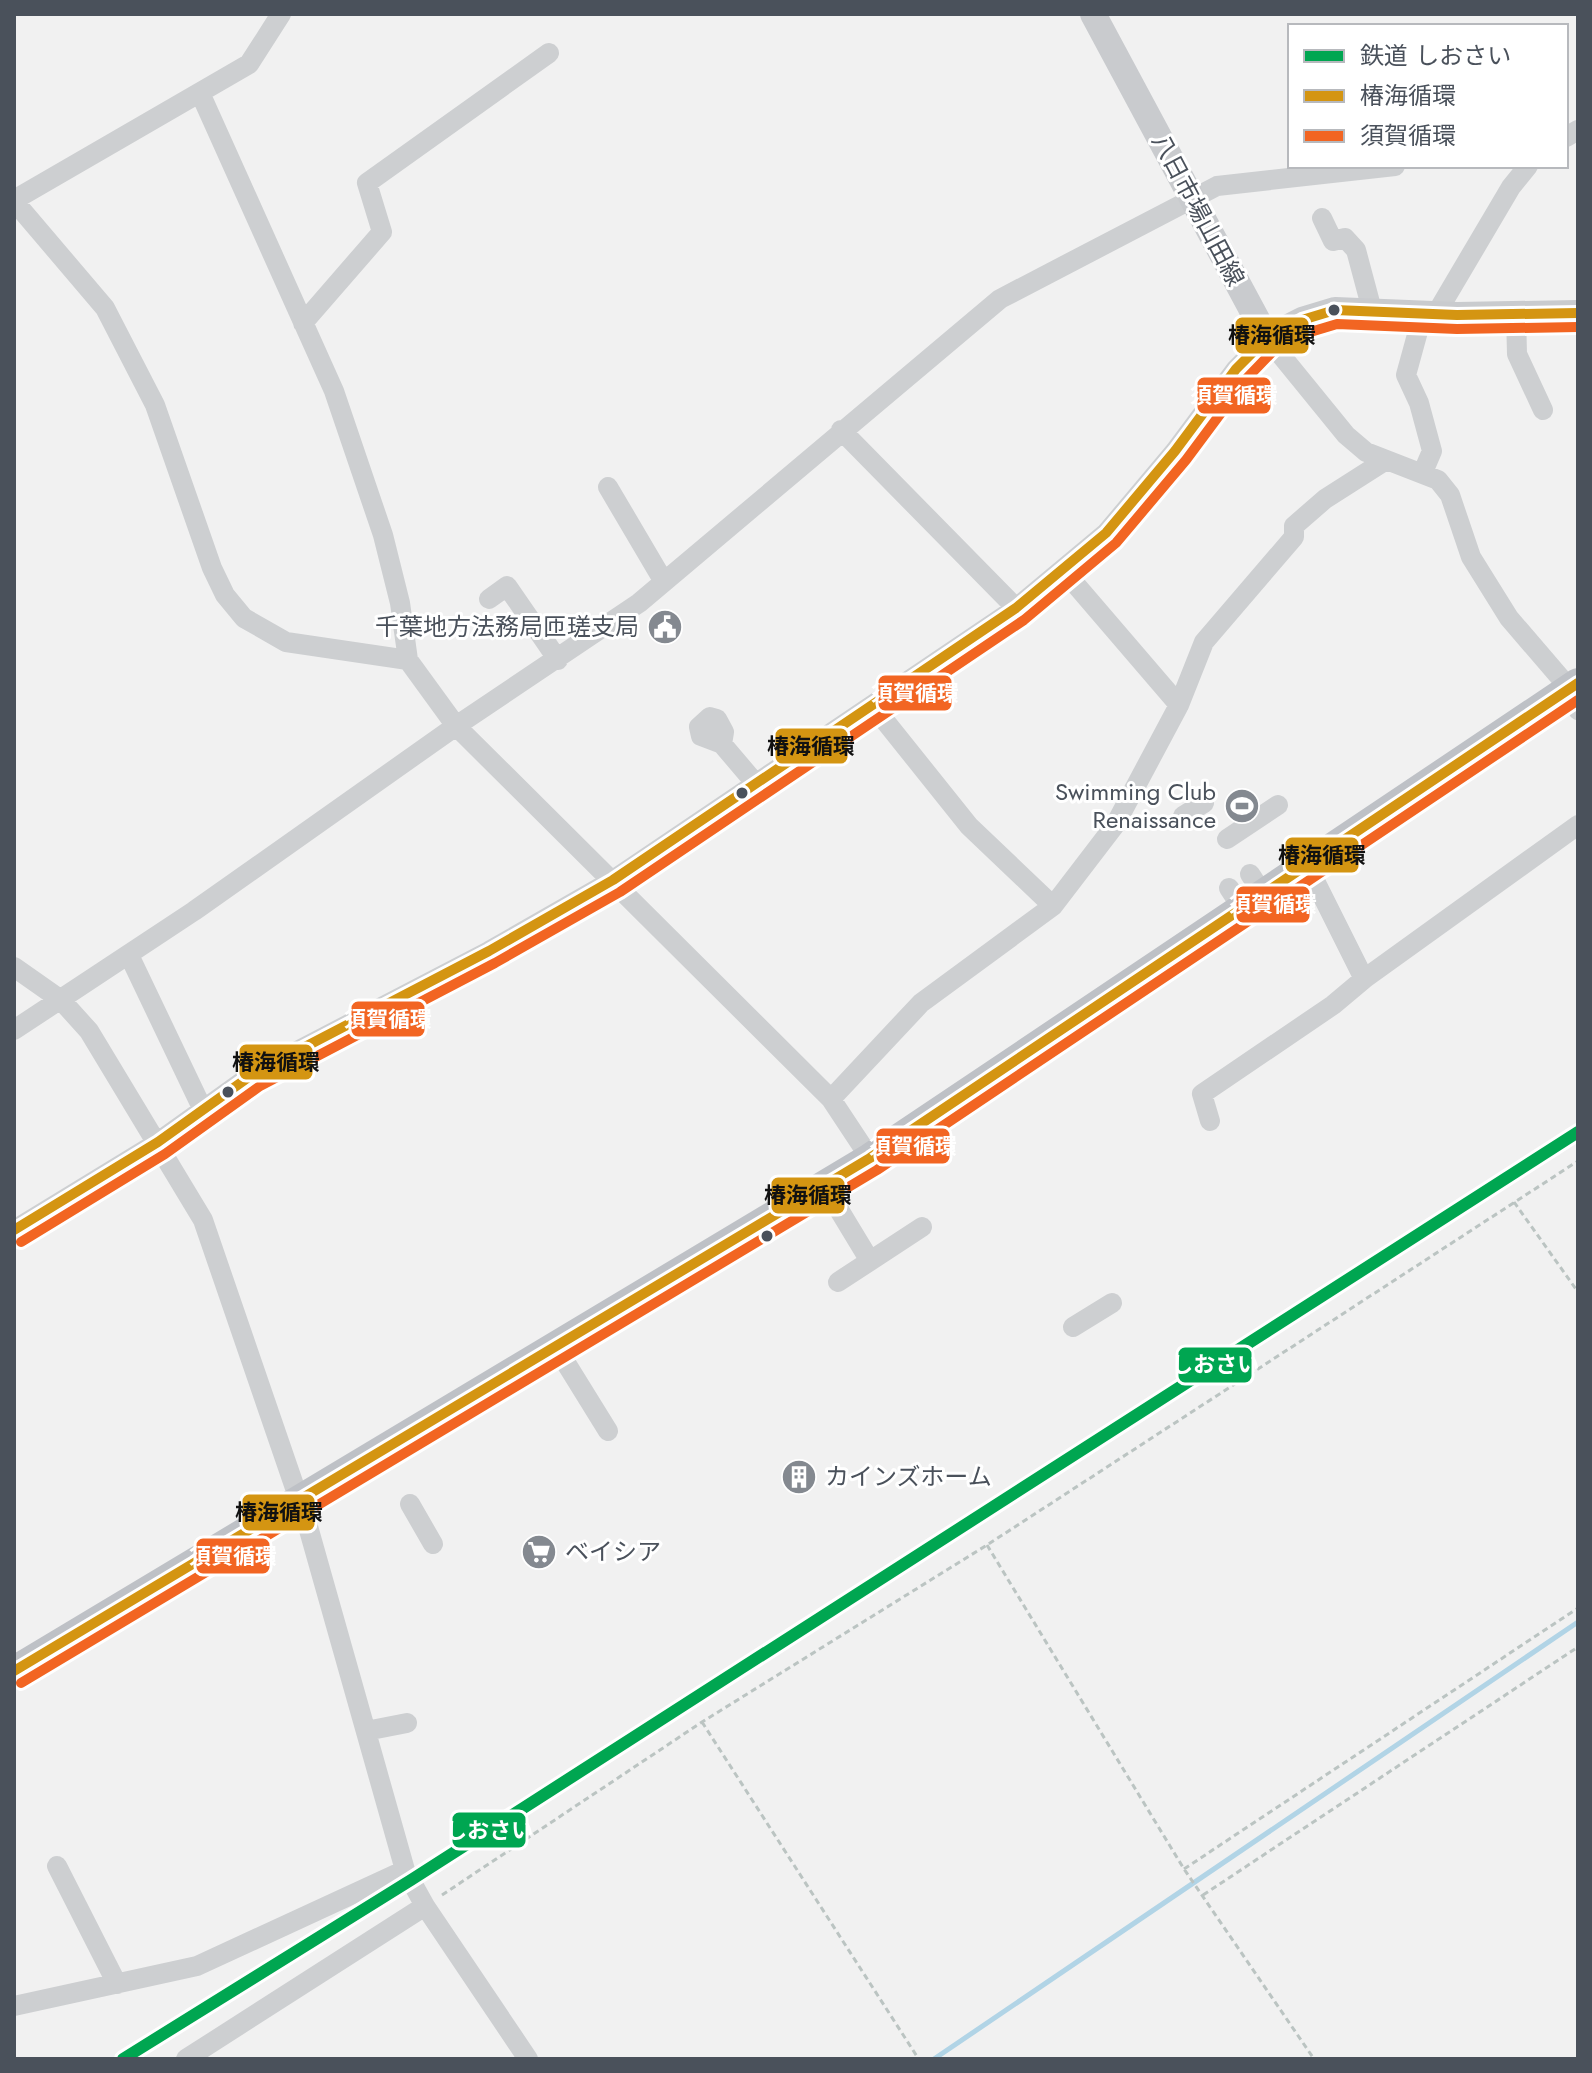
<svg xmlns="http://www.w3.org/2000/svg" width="1592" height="2073" font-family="Jost,'Noto Sans JP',sans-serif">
<rect width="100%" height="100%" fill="#f1f1f1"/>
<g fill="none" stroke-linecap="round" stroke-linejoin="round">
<path stroke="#b1d4e6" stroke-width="5" d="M934,2059L1578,1622"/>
<path stroke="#bbc4c2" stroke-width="3" stroke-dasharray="6 4" stroke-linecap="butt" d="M1514,1202L1578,1292
M987,1545L1184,1869L1314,2059
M702,1722L918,2058
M1184,1869L1578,1608
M442,1895L702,1722L987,1545L1578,1161
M1203,1895L1578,1647"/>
<path stroke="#cdcfd1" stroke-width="20" d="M201,95L334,391L383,535L400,603L408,660L456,726L831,1099L870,1158
M1566,137L1578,130
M14,200L249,64L281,14
M14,201L105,308L155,405L212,568L225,595L244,618L286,642L408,660
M1322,218L1333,241L1345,238L1356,250L1372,310
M1423,313L1406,375L1419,403L1432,451L1423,472
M1436,314L1511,187L1528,166
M1516,314L1517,354L1543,410
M303,323L382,232L367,183L549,53
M841,430L1016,608
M608,487L664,582
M1064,571L1179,705
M489,599L507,586L558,660
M873,706L969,826L1053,906
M722,744L724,732L717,719L710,717L699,727L701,736L722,744L756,784
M1183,816L1204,803
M1227,839L1278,805
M1307,865L1364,979
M1250,874L1263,894
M1229,888L1242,908
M129,955L203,1110
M14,967L61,1000L89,1031L203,1220L307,1523L405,1870L425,1906L528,2059
M14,1030L194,911L456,726L639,603L1000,299L1217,186L1395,166
M831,1099L921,1003L1053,906L1115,825L1179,705L1204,642L1294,537V526L1325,499L1383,462
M1210,1121L1202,1094L1333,1005L1364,979L1578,825
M824,1185L870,1261
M14,1230L158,1142L253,1074L489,951L613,880L1016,608L1106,533L1175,451L1236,369L1267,338L1346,435L1366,452L1438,480L1450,495L1471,557L1509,618L1570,689L1578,710
M838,1282L922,1227
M1073,1327L1112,1303
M556,1347L608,1431
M410,1504L433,1544
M366,1731L407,1723
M57,1866L117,1984
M14,2006L197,1966L405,1870
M186,2059L425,1906"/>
<path stroke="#c9cbce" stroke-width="26" d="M1093,14L1267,338L1302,320L1335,310L1457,315L1578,313"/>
<path stroke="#bec1c6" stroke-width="30" d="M14,1671L870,1158L1578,683"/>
<g stroke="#fff" stroke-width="16">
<path id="bus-1" d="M14,1230L158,1142L253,1074L489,951L613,880L1016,608L1106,533L1175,451L1236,369L1267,338L1302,320L1335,310L1457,315L1578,313
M14,1671L870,1158L1578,683"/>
</g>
<g stroke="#fff" stroke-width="16">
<path id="bus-2" d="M21,1242L165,1154L260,1086L495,963L620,892L1024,620L1116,543L1186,460L1247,378L1275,349L1307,333L1337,324L1457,329L1578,327
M21,1683L877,1170L1578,700"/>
</g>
<use href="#bus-1" stroke="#d49512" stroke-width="10"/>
<use href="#bus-2" stroke="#f26522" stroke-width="10"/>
<g stroke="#fff" stroke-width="18">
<path id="rail-1" d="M123,2059L411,1880L1578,1132"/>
</g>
<use href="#rail-1" stroke="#00a651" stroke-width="12"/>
</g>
<defs>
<g id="civic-disc" transform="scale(1.8)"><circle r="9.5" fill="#848990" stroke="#fff"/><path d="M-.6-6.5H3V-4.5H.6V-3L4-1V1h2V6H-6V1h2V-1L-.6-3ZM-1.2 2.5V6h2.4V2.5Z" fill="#fff"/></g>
<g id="stadium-disc" transform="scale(1.8)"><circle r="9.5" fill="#848990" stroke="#fff"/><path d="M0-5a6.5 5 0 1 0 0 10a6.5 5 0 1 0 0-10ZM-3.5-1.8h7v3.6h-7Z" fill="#fff"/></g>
<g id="building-disc" transform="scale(1.8)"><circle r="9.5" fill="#848990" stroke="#fff"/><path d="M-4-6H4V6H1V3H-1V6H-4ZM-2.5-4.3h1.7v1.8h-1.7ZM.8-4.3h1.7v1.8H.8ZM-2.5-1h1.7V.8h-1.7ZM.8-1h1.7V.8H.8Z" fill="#fff"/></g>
<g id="supermarket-disc" transform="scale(1.8)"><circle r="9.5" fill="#848990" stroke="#fff"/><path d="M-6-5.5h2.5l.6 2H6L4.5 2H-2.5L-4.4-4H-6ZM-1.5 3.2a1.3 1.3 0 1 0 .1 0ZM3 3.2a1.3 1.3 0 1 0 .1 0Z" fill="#fff"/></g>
</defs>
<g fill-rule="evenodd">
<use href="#civic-disc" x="665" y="627"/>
<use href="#stadium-disc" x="1242" y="806"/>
<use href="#building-disc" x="799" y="1477"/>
<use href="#supermarket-disc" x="539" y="1552"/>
</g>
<g fill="#4a515b" stroke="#fff" stroke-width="3">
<circle cx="1334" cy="310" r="7"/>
<circle cx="742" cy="793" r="7"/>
<circle cx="228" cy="1092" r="7"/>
<circle cx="767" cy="1236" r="7"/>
</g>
<g text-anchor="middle" stroke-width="6" stroke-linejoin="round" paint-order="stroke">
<g font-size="24" fill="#4a515b" stroke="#fff">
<text transform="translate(1198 210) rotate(62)" y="8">八日市場山田線</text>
</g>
<g font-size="24" fill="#4a515b" stroke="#fff" text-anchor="end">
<text x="639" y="635">千葉地方法務局匝瑳支局</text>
<text x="1216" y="800">Swimming Club<tspan x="1216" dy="28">Renaissance</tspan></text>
<text x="825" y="1485" text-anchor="start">カインズホーム</text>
<text x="565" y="1560" text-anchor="start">ベイシア</text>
</g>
</g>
<g stroke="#fff" stroke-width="3">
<rect x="1234" y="316" width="76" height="39" rx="8" fill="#d49512"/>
<rect x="1196" y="376" width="76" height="39" rx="8" fill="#f26522"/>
<rect x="877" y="674" width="76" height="38" rx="8" fill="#f26522"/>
<rect x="774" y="727" width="75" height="38" rx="8" fill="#d49512"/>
<rect x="1284" y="836" width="76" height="38" rx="8" fill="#d49512"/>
<rect x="1235" y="885" width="76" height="39" rx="8" fill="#f26522"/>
<rect x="350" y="1000" width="76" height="38" rx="8" fill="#f26522"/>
<rect x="238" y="1043" width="76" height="38" rx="8" fill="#d49512"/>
<rect x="875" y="1127" width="76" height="38" rx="8" fill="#f26522"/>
<rect x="770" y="1176" width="76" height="39" rx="8" fill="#d49512"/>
<rect x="1177" y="1346" width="76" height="38" rx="8" fill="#00a651"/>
<rect x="241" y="1493" width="75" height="39" rx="8" fill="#d49512"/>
<rect x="195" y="1537" width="76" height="38" rx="8" fill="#f26522"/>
<rect x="451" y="1811" width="76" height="38" rx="8" fill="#00a651"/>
</g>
<g font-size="22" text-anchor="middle" font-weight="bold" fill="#fff">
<text x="1234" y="403">須賀循環</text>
<text x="915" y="701">須賀循環</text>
<text x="1273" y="912">須賀循環</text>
<text x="388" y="1027">須賀循環</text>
<text x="913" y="1154">須賀循環</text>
<text x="1215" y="1372">しおさい</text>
<text x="233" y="1564">須賀循環</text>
<text x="489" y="1838">しおさい</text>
</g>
<g font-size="22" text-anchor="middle" font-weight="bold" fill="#111">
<text x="1272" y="343">椿海循環</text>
<text x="811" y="754">椿海循環</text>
<text x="1322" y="863">椿海循環</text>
<text x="276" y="1070">椿海循環</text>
<text x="808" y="1203">椿海循環</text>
<text x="279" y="1520">椿海循環</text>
</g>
<rect width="1592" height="2073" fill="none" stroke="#4a515b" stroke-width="32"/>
<rect x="1288" y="24" width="280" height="144" fill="#ffffff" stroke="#b7b9bd" stroke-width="2"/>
<rect x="1304" y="50" width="40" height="12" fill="#00a651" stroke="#b7b9bd" stroke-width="2"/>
<text x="1360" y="64" font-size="24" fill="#4a515b">鉄道 しおさい</text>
<rect x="1304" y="90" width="40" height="12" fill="#d49512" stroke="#b7b9bd" stroke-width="2"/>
<text x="1360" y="104" font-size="24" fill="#4a515b">椿海循環</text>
<rect x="1304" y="130" width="40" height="12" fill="#f26522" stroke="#b7b9bd" stroke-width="2"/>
<text x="1360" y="144" font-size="24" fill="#4a515b">須賀循環</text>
</svg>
